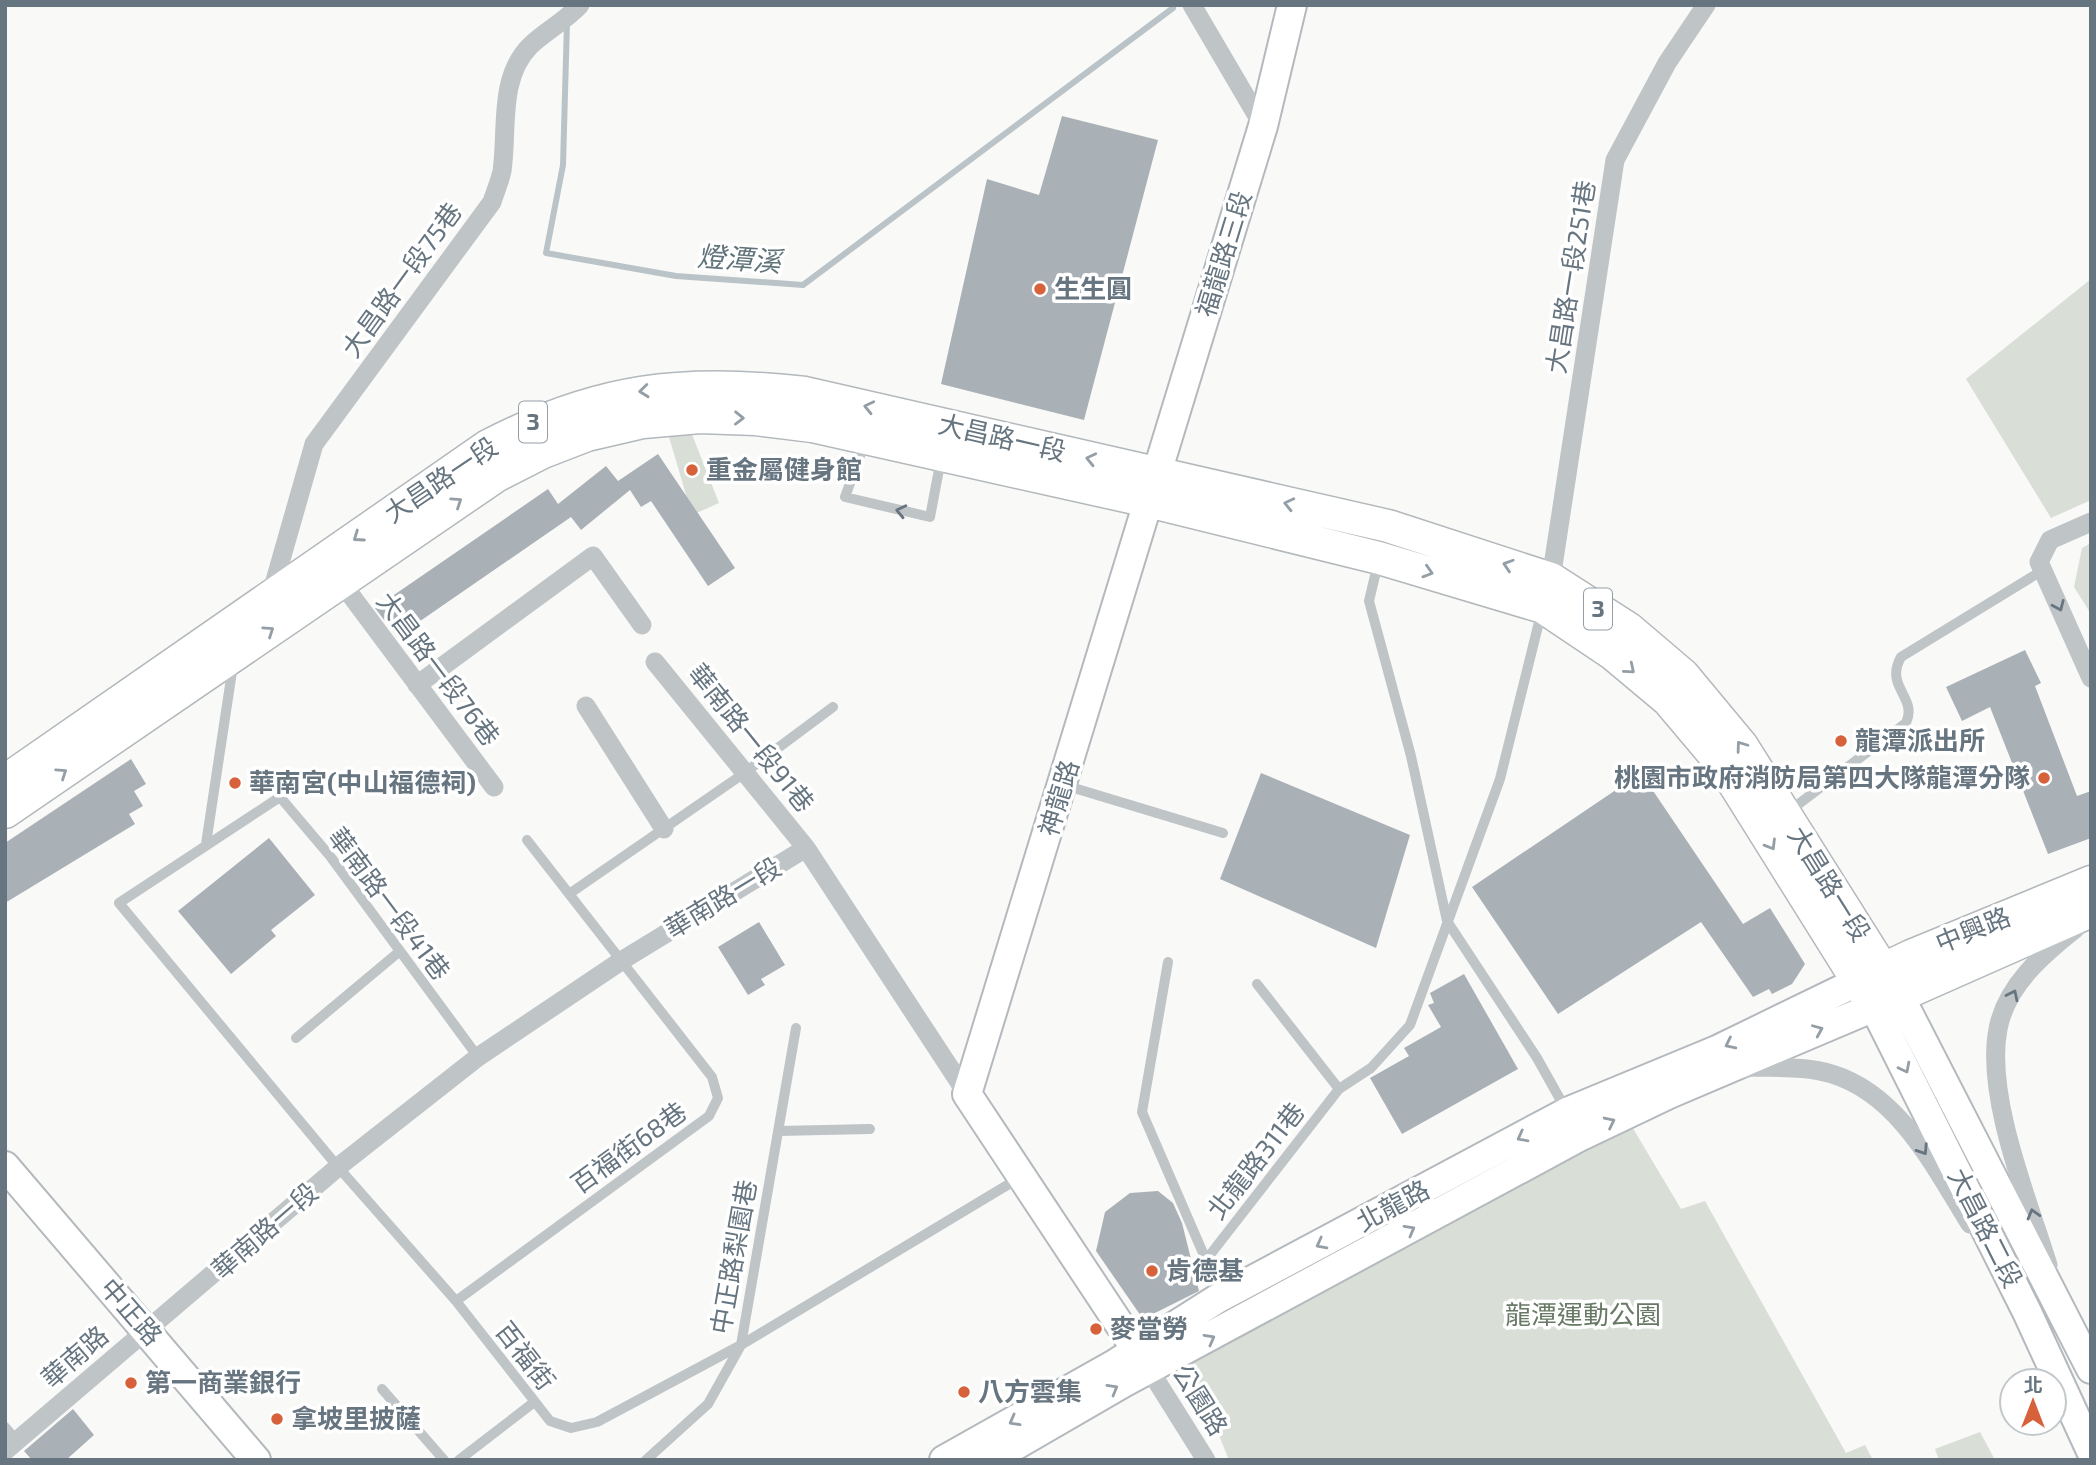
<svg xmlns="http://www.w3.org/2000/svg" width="2096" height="1465" font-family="'Exo 2','Noto Sans TC',sans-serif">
<rect width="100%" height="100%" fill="#f9f9f8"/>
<path fill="#d9ded7" d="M2091,279V500L2051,518L1966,379Z
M691,432L719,503L692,515L669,437Z
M2091,543V614L2074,587L2082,548Z
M1631,1125L1681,1209L1705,1201L1846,1453L1865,1445L1873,1460H1229L1190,1364Z
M1980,1432L1995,1460H1939L1935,1449Z"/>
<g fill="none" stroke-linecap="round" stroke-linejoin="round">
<path stroke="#bac4c8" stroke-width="6" d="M567,22L563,165L546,253L676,276L803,285L1173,8"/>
</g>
<path fill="#a9b0b6" d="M1062,116L1158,140L1084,420L941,384L987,179L1039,195Z
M658,454L735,568L708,586L651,501L641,507L630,490L581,530L571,517L397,637L375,608L548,489L558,504L606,466L618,481Z
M2025,650L2041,683L2035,686L2077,796L2091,791V838L2048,854L1990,707L1962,721L1946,687Z
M131,759L146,784L134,791L143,806L129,814L135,824L5,903V843Z
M1261,773L1410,835L1376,948L1220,879Z
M1641,773L1743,924L1770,908L1805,964L1792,984L1772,994L1769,989L1753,997L1701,922L1558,1014L1472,887Z
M269,838L315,895L271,930L276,936L231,974L178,911Z
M759,922L785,965L761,979L765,985L748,995L718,947Z
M1464,974L1518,1069L1402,1134L1370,1078L1409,1056L1404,1048L1441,1027L1428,1005L1434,1003L1430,993Z
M1158,1191L1173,1203L1182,1223L1199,1291L1143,1319L1096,1251L1105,1212L1130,1193Z
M73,1409L94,1435L66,1460H32L24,1451Z"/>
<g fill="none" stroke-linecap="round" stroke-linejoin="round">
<g stroke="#b4b9be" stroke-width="32">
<path id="secondary" d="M1899,995L2091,1369
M5,1166L256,1460
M1149,1369L967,1094L1263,126L1292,5
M944,1460L1113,1365L1217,1299L1567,1112L1717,1050L1857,982
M990,1460L1125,1382L1581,1136L1669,1094L1874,1007L2027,1312L2091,1451"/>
</g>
<g stroke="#b3b8bc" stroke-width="35">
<path id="primary" d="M5,781L488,446C598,389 683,379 805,393L1388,526L1551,579L1629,629L1683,675L1742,746L1899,995
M5,812L496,476L543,452L587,435L643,422L700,417L755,419L812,426L1148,501L1379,558L1543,607L1613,654L1668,700L1722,764L1874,1007L2091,911
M1865,978L1911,956L2091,882"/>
</g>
<path stroke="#bfc4c7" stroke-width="10" d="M865,442L845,497L930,517L941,459
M1378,563L1369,601L1411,756L1447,921L1537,1058L1565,1108
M1064,785L1223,833
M1788,812L1906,723C1918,697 1884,687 1901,657L2043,570
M206,844L233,665
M569,894L743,774L833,707
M1168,962L1142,1112L1206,1260L1216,1296
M1257,984L1339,1089
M296,1038L400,951
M478,1057L330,856L280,797L119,903L338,1167L456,1301L550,1421L571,1428L597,1422L741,1345L1019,1178
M778,1131L870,1129
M1206,1260L1339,1089L1371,1068L1410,1025L1500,779L1542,610
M456,1301L709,1116L718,1098L712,1077L527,840
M382,1389L444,1460
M5,1427L17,1441
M459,1460L533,1403
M646,1460L708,1404L741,1345L796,1028"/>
<path stroke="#bfc4c7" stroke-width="19" d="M1192,5L1263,126
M2091,522L2050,540L2039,562L2091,678
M1551,579L1615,160L1667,63L1706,5
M341,582L494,787
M270,598L314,444L492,202C495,192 500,181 502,171C508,131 498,78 530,46C544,32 564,22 580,5
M655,662L806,848L967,1094
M417,685L593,556L642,625
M586,706L664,829
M1743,1069L1752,1067C1778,1068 1807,1066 1832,1074C1900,1095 1935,1168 1970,1224
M2048,1265C2028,1200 1985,1096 1998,1029C2006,986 2042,955 2075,929
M1149,1369L1206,1460
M5,1451L338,1167L478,1057L621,961L806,848"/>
<use href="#secondary" stroke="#fff" stroke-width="28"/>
<use href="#primary" stroke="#fff" stroke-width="32"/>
</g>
<defs><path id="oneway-chevron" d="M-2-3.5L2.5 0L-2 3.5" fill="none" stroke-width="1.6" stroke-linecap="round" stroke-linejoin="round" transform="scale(1.75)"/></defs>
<g stroke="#949ea6">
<use href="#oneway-chevron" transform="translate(644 391) rotate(174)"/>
<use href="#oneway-chevron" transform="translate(869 407) rotate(-167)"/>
<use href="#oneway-chevron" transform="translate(739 418) rotate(1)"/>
<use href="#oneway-chevron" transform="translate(1091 459) rotate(-167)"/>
<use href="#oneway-chevron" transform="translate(457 502) rotate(-34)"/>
<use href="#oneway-chevron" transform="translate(1289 504) rotate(-167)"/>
<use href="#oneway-chevron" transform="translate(358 537) rotate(145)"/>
<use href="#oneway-chevron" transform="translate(1508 565) rotate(-162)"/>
<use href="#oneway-chevron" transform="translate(1428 572) rotate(17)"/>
<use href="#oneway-chevron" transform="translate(269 631) rotate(-34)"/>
<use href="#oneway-chevron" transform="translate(1630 669) rotate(40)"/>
<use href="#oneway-chevron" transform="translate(1741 746) rotate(-126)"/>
<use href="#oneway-chevron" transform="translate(62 773) rotate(-34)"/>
<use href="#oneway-chevron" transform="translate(1771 845) rotate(59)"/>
<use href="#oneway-chevron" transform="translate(1818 1030) rotate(-23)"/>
<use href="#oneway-chevron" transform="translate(1730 1044) rotate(154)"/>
<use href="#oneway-chevron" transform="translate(1905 1068) rotate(63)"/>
<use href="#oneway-chevron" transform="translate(1610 1122) rotate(-26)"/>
<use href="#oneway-chevron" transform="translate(1522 1137) rotate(152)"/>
<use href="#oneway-chevron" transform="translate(1410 1230) rotate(-29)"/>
<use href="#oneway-chevron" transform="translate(1321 1244) rotate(152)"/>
<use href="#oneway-chevron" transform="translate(1210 1339) rotate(-29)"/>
<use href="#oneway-chevron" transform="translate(1113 1389) rotate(-30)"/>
<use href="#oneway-chevron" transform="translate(1014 1421) rotate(151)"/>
</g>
<g stroke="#667580">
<use href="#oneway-chevron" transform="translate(901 511) rotate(-167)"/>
<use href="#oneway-chevron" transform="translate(2059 606) rotate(66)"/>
<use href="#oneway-chevron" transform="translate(2013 995) rotate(-64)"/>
<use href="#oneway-chevron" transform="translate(1923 1150) rotate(57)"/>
<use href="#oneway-chevron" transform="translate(2033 1214) rotate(-106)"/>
</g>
<g fill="#d7613a" stroke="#fff" stroke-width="2.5">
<circle cx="1040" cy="289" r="7"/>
<circle cx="692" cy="470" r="7"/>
<circle cx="1841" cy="741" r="7"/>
<circle cx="2044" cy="778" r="7"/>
<circle cx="235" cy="783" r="7"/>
<circle cx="1152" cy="1271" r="7"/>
<circle cx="1096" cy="1329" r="7"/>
<circle cx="131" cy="1383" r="7"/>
<circle cx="964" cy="1392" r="7"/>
<circle cx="277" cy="1419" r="7"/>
</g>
<g text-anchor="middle" stroke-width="7" stroke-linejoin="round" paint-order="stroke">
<g fill="#fff" stroke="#949ea6" stroke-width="2">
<rect x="519" y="401.5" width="28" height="41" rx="5"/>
<rect x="1584" y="588.5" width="28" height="41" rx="5"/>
</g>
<g font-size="24" font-weight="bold" fill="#667580">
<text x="533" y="430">3</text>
<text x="1598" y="617">3</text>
</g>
<g font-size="26" fill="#667580" stroke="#fff">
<text transform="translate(1224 254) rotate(-73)" y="9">福龍路三段</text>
<text transform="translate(1571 277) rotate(-81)" y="9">大昌路一段251巷</text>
<text transform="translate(402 280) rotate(-54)" y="9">大昌路一段75巷</text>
<text transform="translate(1002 438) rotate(13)" y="9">大昌路一段</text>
<text transform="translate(441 480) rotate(-34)" y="9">大昌路一段</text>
<text transform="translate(438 669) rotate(53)" y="9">大昌路一段76巷</text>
<text transform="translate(751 738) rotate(51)" y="9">華南路一段91巷</text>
<text transform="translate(1059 798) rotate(-73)" y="9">神龍路</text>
<text transform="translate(1829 884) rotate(58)" y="9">大昌路一段</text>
<text transform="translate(723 898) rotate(-31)" y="9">華南路一段</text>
<text transform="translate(389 904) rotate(53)" y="9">華南路一段41巷</text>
<text transform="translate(1973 930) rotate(-22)" y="9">中興路</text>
<text transform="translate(629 1148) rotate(-36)" y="9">百福街68巷</text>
<text transform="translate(1256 1161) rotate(-52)" y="9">北龍路311巷</text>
<text transform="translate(1393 1206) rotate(-28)" y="9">北龍路</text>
<text transform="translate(1985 1228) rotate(63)" y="9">大昌路二段</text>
<text transform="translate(265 1231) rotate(-41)" y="9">華南路一段</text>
<text transform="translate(734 1257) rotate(-80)" y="9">中正路梨園巷</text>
<text transform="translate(131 1312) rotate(49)" y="9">中正路</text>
<text transform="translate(525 1356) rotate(52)" y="9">百福街</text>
<text transform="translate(75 1357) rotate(-41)" y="9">華南路</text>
<text transform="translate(1200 1400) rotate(58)" y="9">公園路</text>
</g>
<g font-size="26" font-weight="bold" fill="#667580" stroke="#fff" text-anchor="start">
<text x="1054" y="298">生生圓</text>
<text x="706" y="479">重金屬健身館</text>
<text x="1855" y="750">龍潭派出所</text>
<text x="2030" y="787" text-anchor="end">桃園市政府消防局第四大隊龍潭分隊</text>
<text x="249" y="792">華南宮(中山福德祠)</text>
<text x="1166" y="1280">肯德基</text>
<text x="1110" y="1338">麥當勞</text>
<text x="145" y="1392">第一商業銀行</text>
<text x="978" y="1401">八方雲集</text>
<text x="291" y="1428">拿坡里披薩</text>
</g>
<g font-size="26" fill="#687965" stroke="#fff">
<text x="1583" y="1324">龍潭運動公園</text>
</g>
<g font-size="28" font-style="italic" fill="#61737a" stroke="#fff">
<text transform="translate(739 259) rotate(4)" y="10">燈潭溪</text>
</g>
</g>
<rect width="2096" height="1465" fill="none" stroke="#667580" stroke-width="14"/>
<g transform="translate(2033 1402)"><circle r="33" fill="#ffffff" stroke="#c2c8cc" stroke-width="2"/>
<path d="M0-5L12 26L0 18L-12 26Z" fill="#d7613a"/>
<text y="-10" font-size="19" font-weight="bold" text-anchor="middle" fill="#667580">北</text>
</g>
</svg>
